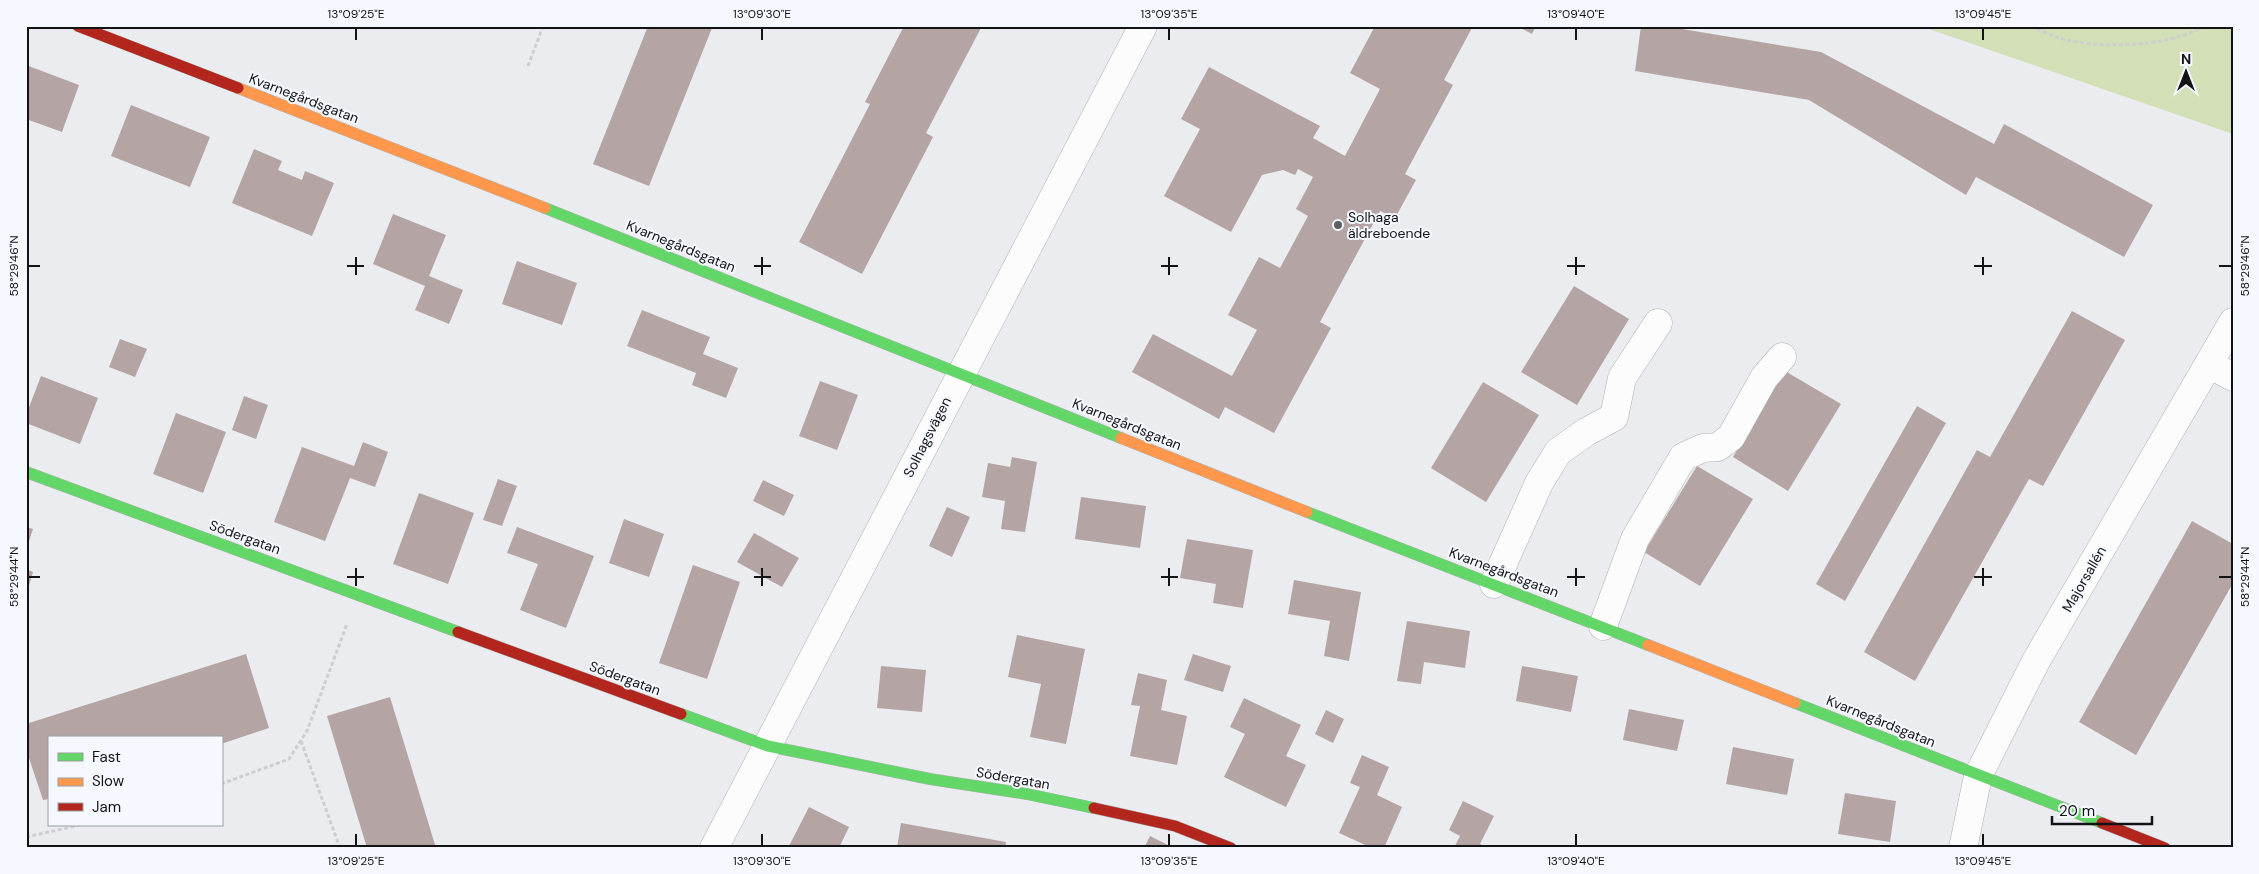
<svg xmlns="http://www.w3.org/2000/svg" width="2259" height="874" font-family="'DM Sans',sans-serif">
<rect width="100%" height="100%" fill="#eaecef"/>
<path fill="#d3dfb6" d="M1920,26H2233V134L1958,39Z"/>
<path fill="#b5a4a4" d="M648,26H707L712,28L649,186L593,164Z
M904,26H982L926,133L933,137L862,274L799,242L870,104L865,102Z
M1375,26H1473L1444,80L1453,85L1405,174L1416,180L1395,218L1380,211L1320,322L1331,328L1274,433L1225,407L1219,419L1132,372L1153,334L1232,376L1257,330L1228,315L1259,257L1280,268L1308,216L1296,209L1313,177L1298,169L1295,175L1283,170L1262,175L1231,232L1164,196L1200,129L1181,119L1209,67L1320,126L1313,138L1345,156L1380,89L1350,73Z
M1517,26H1536L1532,34Z
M1641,26H1664L1821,52L1994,144L2004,124L2153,205L2124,257L1976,177L1966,195L1809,100L1635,71Z
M26,65L79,85L62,132L26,119Z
M131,105L210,137L190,187L111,156Z
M254,149L282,161L278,170L302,180L305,171L334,183L312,236L232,203Z
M393,214L446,235L429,276L463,290L449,324L415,310L425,286L373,264Z
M517,261L577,283L562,325L502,304Z
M1574,286L1629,319L1577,405L1521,372Z
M642,310L710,337L703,354L738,368L726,398L692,385L696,373L627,346Z
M2072,311L2125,340L2043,486L2029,479L1915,681L1864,652L1977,450L1990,457Z
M120,339L147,349L135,377L109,367Z
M1785,371L1841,404L1788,491L1733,457Z
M41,376L98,398L80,444L26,423V415Z
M820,381L858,395L837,450L799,436Z
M1483,382L1539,415L1486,502L1431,468Z
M244,396L268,405L256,439L232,430Z
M1917,406L1946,423L1845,601L1816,584Z
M176,413L226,432L203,493L153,474Z
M363,442L388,452L375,487L350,478L325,541L274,522L302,447L354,466Z
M1012,457L1037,462L1025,532L1001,529L1005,501L982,497L988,463L1010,467Z
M1697,466L1753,499L1700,586L1644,552Z
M498,479L517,486L502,526L483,520Z
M763,480L794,495L784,516L753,501Z
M419,493L474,513L448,584L393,564Z
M1081,497L1146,506L1140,548L1075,539Z
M947,507L970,517L952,557L929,546Z
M624,519L664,534L649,577L609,563Z
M2192,521L2233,544V583L2136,755L2079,722Z
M26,527L33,529L27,547H26Z
M517,527L594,556L566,628L520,610L538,564L507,553Z
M754,533L799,558L782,587L737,562Z
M1187,539L1253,550L1243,608L1213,603L1216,584L1180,578Z
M693,565L740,582L707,679L659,663Z
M26,569L33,572L27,592H26Z
M1294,580L1361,592L1349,661L1324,656L1330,621L1288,614Z
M1407,621L1470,631L1465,668L1424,662L1421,684L1397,681Z
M1017,635L1085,649L1066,744L1030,737L1041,684L1008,677Z
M246,654L269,728L221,744V738H49V799L43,800L26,749V724Z
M1193,654L1231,666L1223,692L1184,680Z
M881,666L926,670L922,712L877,708Z
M1522,666L1578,676L1571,712L1516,701Z
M1138,673L1167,680L1161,710L1187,716L1177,765L1130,756L1140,706L1131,705Z
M390,697L436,848H367L327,716Z
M1244,698L1301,725L1286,756L1306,765L1286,807L1224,777L1245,734L1230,727Z
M1629,709L1684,720L1677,751L1623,740Z
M1326,710L1344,719L1333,743L1315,734Z
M1733,747L1794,759L1787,795L1726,784Z
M1362,755L1389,767L1377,795L1402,807L1384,848H1372L1339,833L1360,787L1350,783Z
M1845,793L1896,801L1890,842L1838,834Z
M1463,801L1494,816L1480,844L1488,848H1454L1460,836L1449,830Z
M809,807L849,827L839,848H788Z
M901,823L1006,842L1005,848H897Z
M1150,836L1174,848H1144Z"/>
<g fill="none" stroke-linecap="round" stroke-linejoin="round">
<g stroke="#b0b2b4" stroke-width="29">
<path id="street" d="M2209,364L2233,377
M1494,584L1539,483L1558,452L1586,432L1614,417L1622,378L1658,323
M1603,626L1635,539L1683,457L1703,448L1718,447L1731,437L1764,378L1782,357
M714,848L1143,26
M1963,848L1978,776L2036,661L2233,322"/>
</g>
<g stroke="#b0b2b4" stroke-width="12">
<path id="fast" d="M545,208L1121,438
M26,472L458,632
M1307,512L1648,645
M1795,703L2102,823
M681,714L768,746L930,779L1027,794L1094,808"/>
</g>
<g stroke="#b0b2b4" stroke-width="12">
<path id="slow" d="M238,88L545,208
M1121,438L1307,512
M1648,645L1795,703"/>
</g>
<g stroke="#b0b2b4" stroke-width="12">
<path id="jam" d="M78,26L238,88
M458,632L681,714
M1094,808L1175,826L1231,848
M2102,823L2165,848"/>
</g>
<path stroke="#ceced0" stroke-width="3" stroke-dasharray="4 2.5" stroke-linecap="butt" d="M2031,26C2040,30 2050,35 2059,38C2104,50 2164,47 2206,26
M528,66L543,26
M301,741L340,848
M221,784L289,759L307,731L347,624
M26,837L80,825"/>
<use href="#street" stroke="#fcfcfd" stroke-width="28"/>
<use href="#fast" stroke="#63d668" stroke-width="11"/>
<use href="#slow" stroke="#ff974d" stroke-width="11"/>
<use href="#jam" stroke="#b3261e" stroke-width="11"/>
</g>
<path fill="none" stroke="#121315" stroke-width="2" d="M356,28V40M762,28V40M1169,28V40M1576,28V40M1983,28V40M356,257V275M762,257V275M1169,257V275M1576,257V275M1983,257V275M28,266H40M347,266H364M754,266H771M1161,266H1178M1567,266H1585M1974,266H1992M2219,266H2232M356,568V586M762,568V586M1169,568V586M1576,568V586M1983,568V586M28,577H40M347,577H364M754,577H771M1161,577H1178M1567,577H1585M1974,577H1992M2219,577H2232M356,834V846M762,834V846M1169,834V846M1576,834V846M1983,834V846"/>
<circle fill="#5e5f61" stroke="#f5f9ff" stroke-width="2" cx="1338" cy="225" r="5"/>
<g text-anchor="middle" stroke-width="4" stroke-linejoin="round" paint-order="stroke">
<g font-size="14" fill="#121315" stroke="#f5f9ff">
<text transform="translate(304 98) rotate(21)" y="5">Kvarnegårdsgatan</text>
<text transform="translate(681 246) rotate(22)" y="5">Kvarnegårdsgatan</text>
<text transform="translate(1127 424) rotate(22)" y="5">Kvarnegårdsgatan</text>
<text transform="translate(927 437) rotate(-63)" y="5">Solhagsvägen</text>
<text transform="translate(245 537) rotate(20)" y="5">Södergatan</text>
<text transform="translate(1504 572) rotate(21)" y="5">Kvarnegårdsgatan</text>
<text transform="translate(2084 579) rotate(-60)" y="5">Majorsallén</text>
<text transform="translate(625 678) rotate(20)" y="5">Södergatan</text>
<text transform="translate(1881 721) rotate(22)" y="5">Kvarnegårdsgatan</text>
<text transform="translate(1013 778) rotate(10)" y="5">Södergatan</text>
</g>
<g font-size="14" fill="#121315" stroke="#f5f9ff" text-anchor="start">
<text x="1348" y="222">Solhaga<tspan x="1348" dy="16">äldreboende</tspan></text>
</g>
</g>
<rect width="2259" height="874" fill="none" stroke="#f5f9ff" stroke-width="55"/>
<rect x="48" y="736" width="175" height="90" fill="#f5f9ff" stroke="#9a9da1"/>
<rect x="58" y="753" width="25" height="8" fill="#63d668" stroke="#9a9da1"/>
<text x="92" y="762" font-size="15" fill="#121315">Fast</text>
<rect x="58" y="778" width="25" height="8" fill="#ff974d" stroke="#9a9da1"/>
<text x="92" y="786" font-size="15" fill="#121315">Slow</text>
<rect x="58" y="803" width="25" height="8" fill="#b3261e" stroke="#9a9da1"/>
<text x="92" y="812" font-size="15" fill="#121315">Jam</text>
<g transform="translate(2186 72)" stroke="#f5f9ff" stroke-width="4" paint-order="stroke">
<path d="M0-4L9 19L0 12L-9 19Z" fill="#121315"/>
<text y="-8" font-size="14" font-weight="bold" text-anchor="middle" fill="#121315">N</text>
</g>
<path d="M2052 816v8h100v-8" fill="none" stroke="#121315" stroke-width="2.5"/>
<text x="2059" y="816" font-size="15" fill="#121315" stroke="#f5f9ff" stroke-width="4" paint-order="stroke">20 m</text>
<rect x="28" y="28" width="2204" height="818" fill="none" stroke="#121315" stroke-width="2"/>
<g font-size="12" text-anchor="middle" fill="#121315">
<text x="356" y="18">13°09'25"E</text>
<text x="762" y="18">13°09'30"E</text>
<text x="1169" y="18">13°09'35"E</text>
<text x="1576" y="18">13°09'40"E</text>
<text x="1983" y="18">13°09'45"E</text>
<text transform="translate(14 266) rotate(-90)" y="4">58°29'46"N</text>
<text transform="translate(2245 266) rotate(-90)" y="4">58°29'46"N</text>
<text transform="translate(14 577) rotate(-90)" y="4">58°29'44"N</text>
<text transform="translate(2245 577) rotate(-90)" y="4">58°29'44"N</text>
<text x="356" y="865">13°09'25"E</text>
<text x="762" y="865">13°09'30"E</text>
<text x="1169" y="865">13°09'35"E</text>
<text x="1576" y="865">13°09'40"E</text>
<text x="1983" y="865">13°09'45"E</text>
</g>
</svg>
